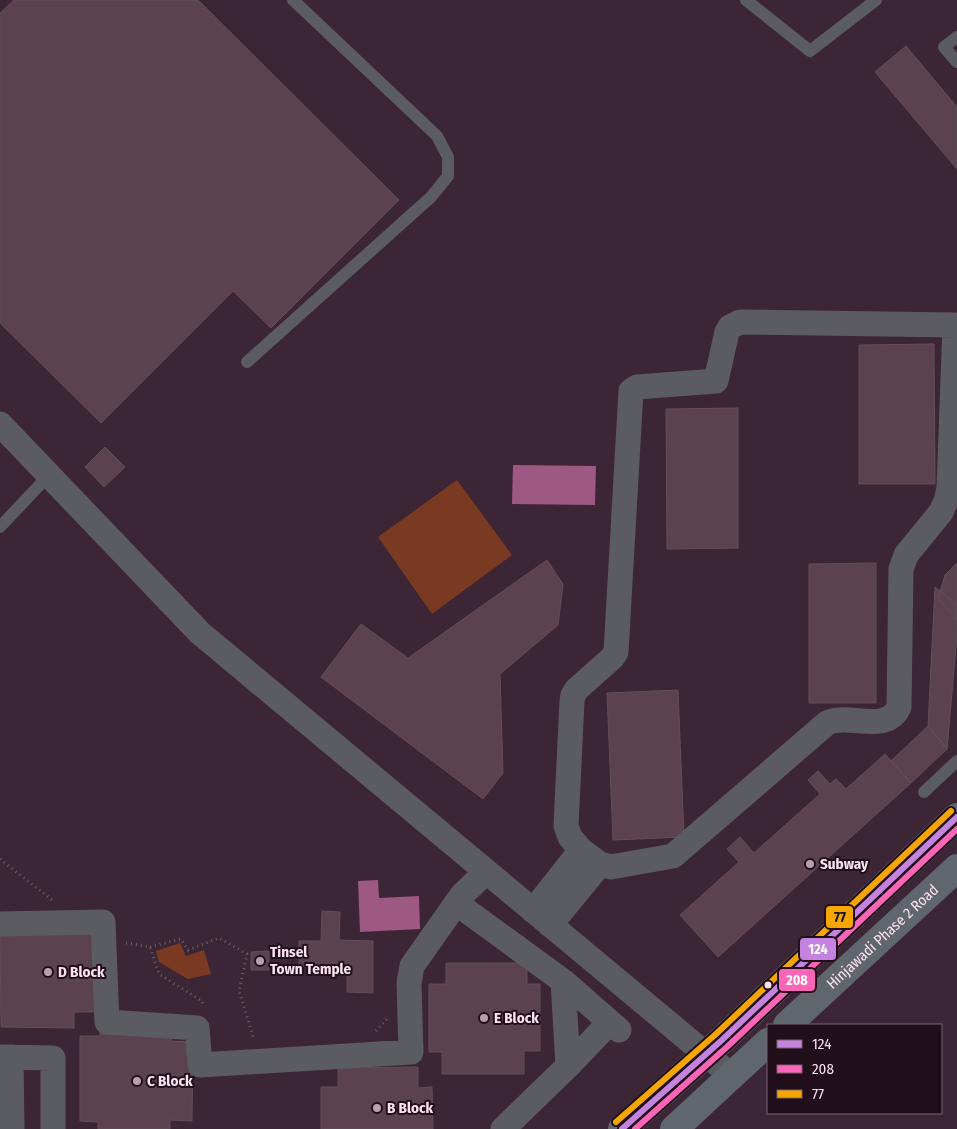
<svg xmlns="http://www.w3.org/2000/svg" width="957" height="1129" font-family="'Fira Sans Condensed',sans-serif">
<rect width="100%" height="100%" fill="#3c2534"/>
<path fill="#7a3a21" d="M457,480L512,555L432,614L378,537Z
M180,943L186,956L204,950L211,974L188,979L159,962L156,951Z"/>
<path fill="#9d5984" d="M513,465L596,466L595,505L512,504Z
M378,880L379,898L419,896L420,929L360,932L358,881Z"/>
<path fill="#5b424e" stroke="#634f59" d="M14,0H198L399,200L271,328L233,291L101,423L0,323V13Z
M906,46L957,107V169L875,72Z
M934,344L935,484H859V345Z
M738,408V548L667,549L666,409Z
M105,447L125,467L104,487L85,467Z
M547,560L563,584L558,625L500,674L503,773L483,799L321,677L361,624L408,658Z
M876,563V703H809V564Z
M957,563V620L938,598L945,575Z
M935,587L957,605V636L947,749L928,726Z
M678,690L684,837L613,840L607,693Z
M928,726L947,749L911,783L891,761Z
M885,754L911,783L718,957L680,915L739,862L727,849L740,837L754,853L820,794L808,780L818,771L830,784L836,779L846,789Z
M322,911L340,912L339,940L373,941V993L347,992V967H299V941H321Z
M0,927L97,932L96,1012H74V1028L1,1027Z
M269,951V970H251V952Z
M446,963H527V984H540V1051H524V1074H442V1052H429V984H446Z
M100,1027H172L171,1041L193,1042L192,1121L170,1120V1129H98V1122L80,1121V1036H100Z
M418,1067V1088L432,1087L433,1129H321V1087H338V1068Z"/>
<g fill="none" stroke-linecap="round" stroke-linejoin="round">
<path stroke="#67646a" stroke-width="3" stroke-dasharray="1 4" stroke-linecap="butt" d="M0,859L52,900
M126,943L150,947L159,974L202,1001L203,1006
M150,947L181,939L188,950L219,938L247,954L239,991L254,1039
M376,1031L387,1019"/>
<path stroke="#5b5c62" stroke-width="12" d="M746,0L810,51L876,0
M957,37L944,47L957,62
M247,362L431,197L448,176V157L437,136L293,0
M0,527L49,475
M924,792L957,761"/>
<path stroke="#5b5c62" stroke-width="25" d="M955,325L949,488L946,501L941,512L906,555L901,569L899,707C886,735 849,712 827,723L673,856L611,867L600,864L581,850L570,837L566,826L572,701L573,695L577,689L612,658L616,652L631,391L637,387L716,381L727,332L730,327L740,322L955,325L957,326
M0,424L200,633L732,1076
M456,903L563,981L568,1066
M533,911L581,850
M0,924L103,922L107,1022L197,1028L200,1065L411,1052L409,983L412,966L462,895L486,872
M550,925L600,864
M563,981L619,1030
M0,1057L53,1058V1129
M11,1057L12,1129
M503,1129L568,1066L610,1022"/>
<g stroke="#5f666c" stroke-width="28">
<path id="s1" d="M787,1025L957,868"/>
<path d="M622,1129L722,1040L957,817"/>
<path d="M674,1129L768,1042"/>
</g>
<g stroke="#200e1a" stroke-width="10">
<path id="bus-1" d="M622,1129L722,1040L957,817"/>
</g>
<g stroke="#200e1a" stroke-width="10">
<path id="bus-2" d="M635,1129L728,1046L957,829"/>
</g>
<g stroke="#200e1a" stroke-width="10">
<path id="bus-3" d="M616,1122L716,1034L951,811"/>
</g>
<use href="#bus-1" stroke="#c483df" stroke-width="6"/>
<use href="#bus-2" stroke="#fa66b7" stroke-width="6"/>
<use href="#bus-3" stroke="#f7a600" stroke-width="6"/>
</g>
<g fill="#b99faf" stroke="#200e1a" stroke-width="2">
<circle cx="810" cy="864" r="5"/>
<circle cx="260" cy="961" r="5"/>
<circle cx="48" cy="972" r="5"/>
<circle cx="484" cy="1018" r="5"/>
<circle cx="137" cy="1081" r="5"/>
<circle cx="377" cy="1108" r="5"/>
</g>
<circle fill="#fde1f1" stroke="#200e1a" stroke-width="2" cx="768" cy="985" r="4.5"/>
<g text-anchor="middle" stroke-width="4" stroke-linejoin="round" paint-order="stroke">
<g font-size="15" font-weight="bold" fill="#fde1f1" stroke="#200e1a" text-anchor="start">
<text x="820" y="869">Subway</text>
<text x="270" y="957">Tinsel<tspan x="270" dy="17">Town Temple</tspan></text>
<text x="58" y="977">D Block</text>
<text x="494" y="1023">E Block</text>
<text x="147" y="1086">C Block</text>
<text x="387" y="1113">B Block</text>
</g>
<g font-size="15" fill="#fde1f1" stroke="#200e1a">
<text dy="5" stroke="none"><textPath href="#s1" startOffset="130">Hinjawadi Phase 2 Road</textPath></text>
</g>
</g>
<g stroke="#200e1a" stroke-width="2">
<rect x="825" y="905" width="29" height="24" rx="5" fill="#f7a600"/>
<rect x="799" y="937" width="38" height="24" rx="5" fill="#c483df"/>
<rect x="778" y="968" width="38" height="24" rx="5" fill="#fa66b7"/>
</g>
<g font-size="14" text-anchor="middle" font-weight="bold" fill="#fff">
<text x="818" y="954">124</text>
<text x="797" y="985">208</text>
</g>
<g font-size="14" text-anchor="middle" font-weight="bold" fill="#111">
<text x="840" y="922">77</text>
</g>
<rect x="767" y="1024" width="175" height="90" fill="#200e1a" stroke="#786270"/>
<rect x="777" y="1040" width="25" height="8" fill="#c483df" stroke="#786270"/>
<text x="812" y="1049" font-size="15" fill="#fde1f1">124</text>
<rect x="777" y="1065" width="25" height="8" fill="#fa66b7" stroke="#786270"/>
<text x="812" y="1074" font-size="15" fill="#fde1f1">208</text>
<rect x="777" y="1090" width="25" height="8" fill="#f7a600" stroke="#786270"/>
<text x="812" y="1099" font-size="15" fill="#fde1f1">77</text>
</svg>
